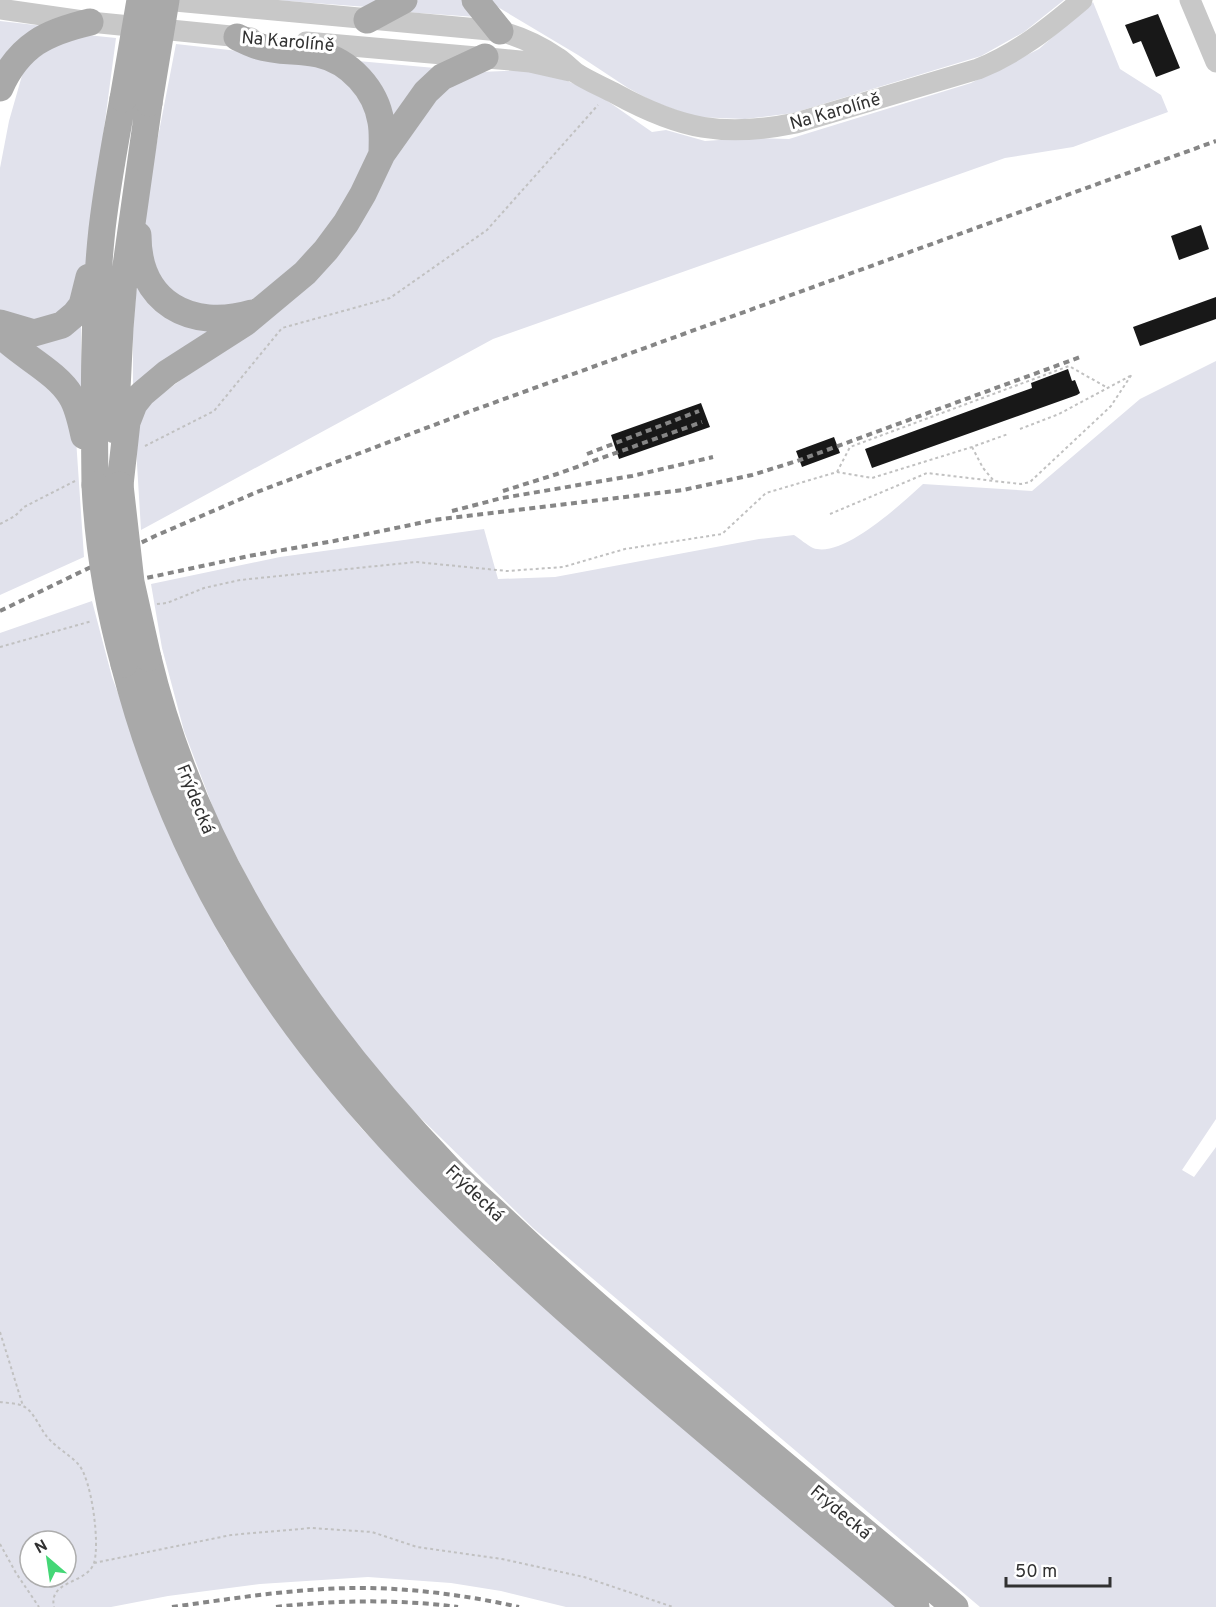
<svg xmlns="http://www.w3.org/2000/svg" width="1216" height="1607" font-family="Overpass,sans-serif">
<rect width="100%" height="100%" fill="#fff"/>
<path fill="#e1e2ec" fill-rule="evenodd" d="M274,0H384L367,7Z
M418,0H463L476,17L405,12Z
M490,0H1064L1024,32L981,56L793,113L745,119L695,117L654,102L628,88L578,55L496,6Z
M1093,2L1120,69L1161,95L1168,112L1073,147L1005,158L493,339L141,530L135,431L147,405L286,302L405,135L448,83L480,72L524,70L565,80L596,93L652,132L666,130L705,141L748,138L789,139L971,83L1039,49Z
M0,21L44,26L0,66Z
M87,35L116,38L83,288L69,309L35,323L0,310V168L9,121L23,72L33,61L52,47Z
M176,44L320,60L338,69L372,119L369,159L339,216L292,272L244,305L223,311L168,295L143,235L145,204Z
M358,61L435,68L392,119Z
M137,284L211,332L133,393V326Z
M81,325V387L27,343Z
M0,348L69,405L76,439L84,557L0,595Z
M1216,361V1119L1182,1170L1194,1177L1216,1147V1607H980L533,1228L392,1090L324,1008L270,922L218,821L184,731L162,648L151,584L280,557L484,529L498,579L555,577L759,539L794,535C800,539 807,545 813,548C843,559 902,503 923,484L1032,491L1140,399Z
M92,601L112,677L174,845L225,944L287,1035L361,1128L494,1263L900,1607H566L501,1591L451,1583L368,1577L260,1584L168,1596L111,1607H0V633ZM30,1541H66V1577H30Z"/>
<path fill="#181818" d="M1158,14L1180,68L1156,77L1141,41L1133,44L1125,25Z
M1201,225L1209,249L1179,260L1171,236Z
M1216,297V319L1140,346L1133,327Z
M1068,369L1072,381L1075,380L1080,393L1077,395L872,468L865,449L1032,388L1031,383Z
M701,403L710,427L619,459L611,435Z
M834,437L840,453L802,467L796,451Z"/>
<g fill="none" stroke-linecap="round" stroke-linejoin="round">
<path stroke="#c1c1c1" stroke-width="2" stroke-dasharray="3 3" stroke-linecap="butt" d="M1020,429L1059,414L1130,376
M145,446L214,411L282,328L390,298L487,230L598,105
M972,447L983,468L994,481L1021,484L1030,482L1111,406L1132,374
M837,472L850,447L1069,366L1106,387
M830,514L927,473L994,481
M0,524L15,516L24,507L75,481
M157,604L167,603L204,588L240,580L416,562L507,571L563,567L625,549L722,534L766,493L837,472L872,478L972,447L1008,434
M0,647L92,621
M0,1332L23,1406
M0,1402C7,1403 17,1403 23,1406C34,1411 40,1429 48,1438C57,1448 70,1455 79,1465C92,1481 100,1544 94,1563C87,1584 48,1580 54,1607
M0,1544L16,1573L39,1607
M94,1563L231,1535L311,1528L372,1532L417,1547L502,1559L584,1577L673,1607"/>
<path stroke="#c8c8c8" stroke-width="21" d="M164,0L500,31C521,37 541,46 558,58C564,62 570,68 576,73C588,81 603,87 616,94C680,129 723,138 796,123L978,69C1018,53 1049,28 1082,0
M1190,0L1216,62
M0,9L90,22L251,38
M306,42L499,59L530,62L570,71"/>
<path stroke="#a9a9a9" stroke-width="27" d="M475,0L500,31
M367,20L404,0
M237,37C244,40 251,44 258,46C277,52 298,50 318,54C350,61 376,90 381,122C383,132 382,144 382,154
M0,88C19,45 47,32 90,22
M138,235C138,303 191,331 252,313
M0,323L34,333L62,325L75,314L82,305L89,277
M0,334C20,355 57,372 71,396C78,407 81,422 84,436
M115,430L120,328L124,280L149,103
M95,485C94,399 93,314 102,229C107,186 115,142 123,99
M120,485L127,422L134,404L142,394L167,373L245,323L305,273L326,250L346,223L363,194L382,154L426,92L442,77L485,57
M148,658C196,857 309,1023 449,1169C465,1186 483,1201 500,1217C540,1255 581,1292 623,1328C732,1423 844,1514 955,1607
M124,664C152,772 196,876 257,969C345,1106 463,1219 584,1326C692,1422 805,1514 916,1607"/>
<path stroke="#868686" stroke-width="4" stroke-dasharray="6 4.5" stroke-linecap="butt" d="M587,454L699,411
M503,491L557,474L702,422
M452,511L502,498L632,476L713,457
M137,580L249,556L334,541L434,520L683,490L752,475L797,461L1083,356
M0,611L155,536L257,492L471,411L1216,141
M172,1607C237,1598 303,1587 369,1588C419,1589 470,1596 519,1607
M276,1607C337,1600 397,1599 458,1607"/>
<path stroke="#a9a9a9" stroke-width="27" d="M123,99L140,0
M149,103L166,0
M95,485C98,546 108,606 124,664
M120,485L131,582L148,658"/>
</g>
<g text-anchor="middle" stroke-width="6" stroke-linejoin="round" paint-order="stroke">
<g font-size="18" fill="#313131" stroke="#fff">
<text transform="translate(288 41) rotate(5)" y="6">Na Karolíně</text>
<text transform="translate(835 111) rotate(-16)" y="6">Na Karolíně</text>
<text transform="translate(196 799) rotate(68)" y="6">Frýdecká</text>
<text transform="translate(475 1193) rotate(44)" y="6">Frýdecká</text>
<text transform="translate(841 1512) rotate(40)" y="6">Frýdecká</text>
</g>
</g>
<g transform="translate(48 1559) rotate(331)"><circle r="28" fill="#ffffff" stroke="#adadad" stroke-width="1.5"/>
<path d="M0-4.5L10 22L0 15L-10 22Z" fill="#44d776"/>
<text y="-9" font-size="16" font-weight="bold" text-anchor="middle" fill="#313131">N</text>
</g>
<path d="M1006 1577v9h104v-9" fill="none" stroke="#313131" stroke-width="3"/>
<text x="1015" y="1577" font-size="18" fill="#313131" stroke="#ffffff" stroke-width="4.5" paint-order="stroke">50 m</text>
</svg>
